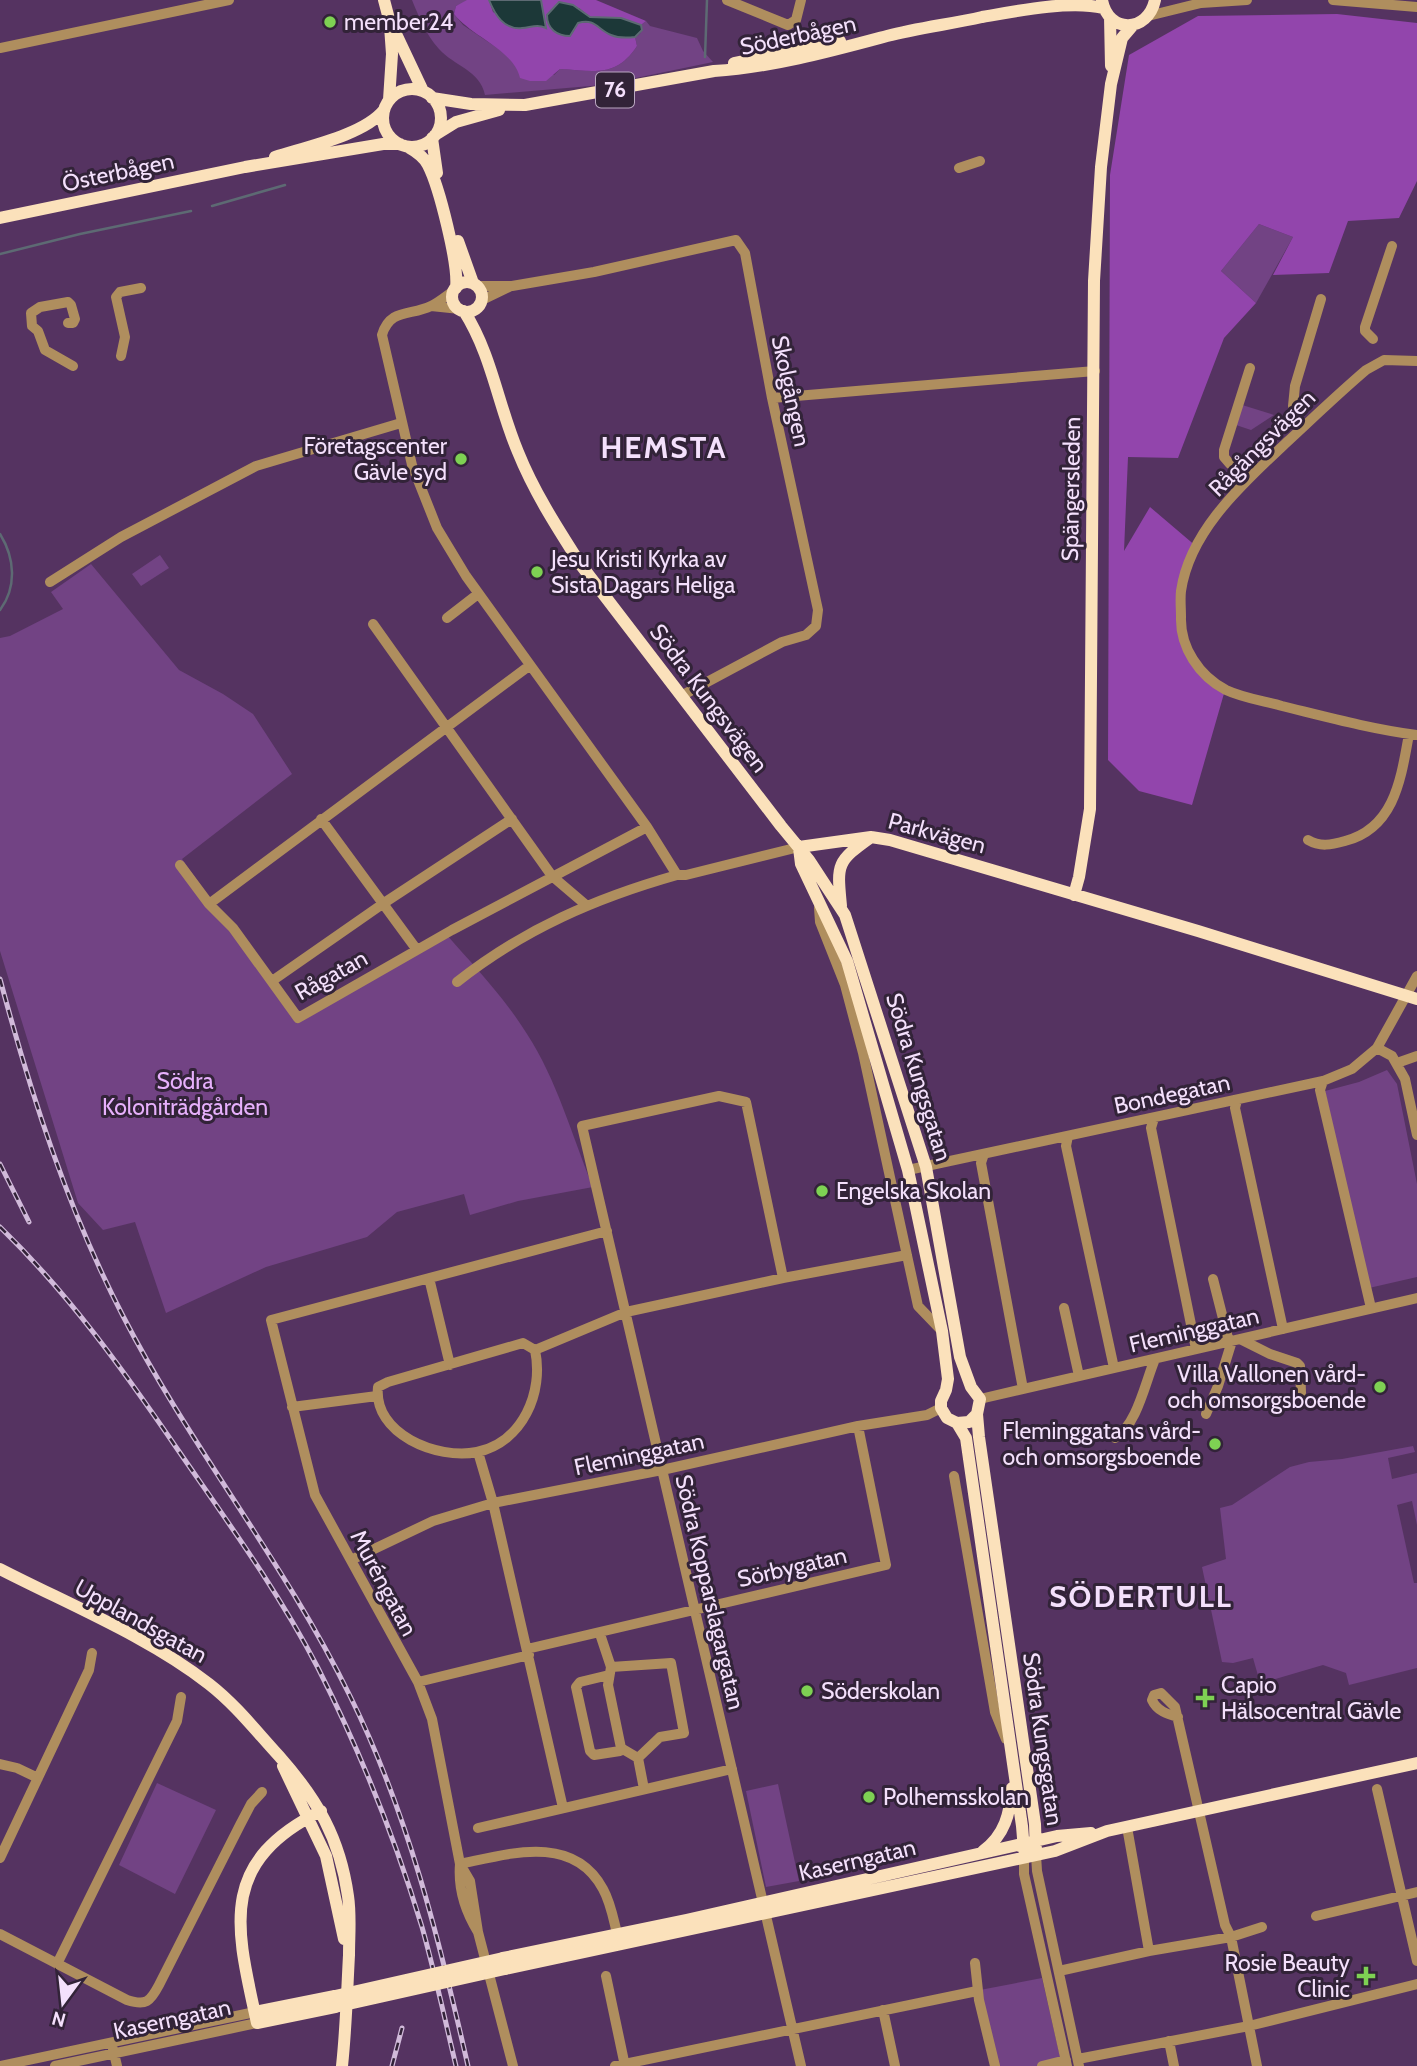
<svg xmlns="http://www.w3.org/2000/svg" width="1417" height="2066" font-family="Cabin,sans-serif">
<rect width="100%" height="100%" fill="#553361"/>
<path fill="#724384" d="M412,0H470L456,6L454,14L463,25L506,54L518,67L554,75L560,69C594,71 616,78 637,46L635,37C641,34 642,32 641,25L646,21L650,26L697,38L703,51L713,62L602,85L485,95C480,70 454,66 439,49C426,35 419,17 412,0Z
M1259,224L1293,237L1256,303L1221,271Z
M1239,404L1274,415L1251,430L1233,424Z
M160,555L169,568L141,586L132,574Z
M91,564L179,670L223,694L253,714L292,774L182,859L296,1019L446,934C474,966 504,997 527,1034C557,1080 572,1136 593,1187L518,1201L470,1215L464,1194L397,1212L367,1237L266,1267L166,1313L135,1222L103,1230L78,1203L0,951V638L10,636L63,609L51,592Z
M1387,1070L1397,1084L1417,1184V1277L1369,1288L1325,1091L1359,1082Z
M1413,1446L1415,1452L1388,1458L1392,1479L1417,1473V1525L1412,1501L1397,1505L1414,1583H1417V1668L1349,1685L1346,1673L1323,1665L1272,1680L1261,1686L1253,1658L1233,1663L1222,1662L1202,1567L1226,1559L1220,1508L1232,1505L1290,1467L1309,1462L1342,1459Z
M157,1783L216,1810L175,1894L119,1865Z
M778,1784L799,1881L766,1887L746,1791Z
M1042,1978L1061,2061L1042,2066H998L980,1990Z"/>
<path fill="#9245ac" d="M467,0H489L493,12L522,28L538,25L546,27L541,0H596L646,21L641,25L621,18L590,17L579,8L550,11L547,20L573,32L578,23L593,22L609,34L635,37L637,46C616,78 594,71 560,69L546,81H530L520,78C514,50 472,37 454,14L456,6Z
M1337,14L1417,23V181L1399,218L1348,221L1329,273L1273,275L1293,237L1259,224L1221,271L1256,303L1224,338L1178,458L1128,457L1124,551L1150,507L1197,547L1181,591L1186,648L1225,690L1192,805L1139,791L1108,760L1110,175L1129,55L1198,16Z"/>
<path fill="#1c3838" stroke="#5d6a73" stroke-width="2" d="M489,0H541L546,28C537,24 532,27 522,28C504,30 495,15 489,0Z
M559,2L573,5L590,17L621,18L641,25L642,30L635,37C627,38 618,38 611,35C597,29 595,18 578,23L570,36C557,36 547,29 547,15Z"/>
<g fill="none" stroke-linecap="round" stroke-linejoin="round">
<path stroke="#5d6a73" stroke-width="2.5" d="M705,57L707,0
M212,206L285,185
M0,254L80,234L191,211
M0,534C15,558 17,587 0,610"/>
<path stroke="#af8e5e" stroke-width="10" d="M727,0L788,25L796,20L801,0
M1333,0L1417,7
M1148,16L1201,3L1247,0
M0,48L229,0
M959,168L980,161
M477,286H512L594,272L736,240L745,253L772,398L818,610L816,626L806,635L782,642L681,696
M455,290C447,295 440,302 431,306C411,316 390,308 382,335L412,465L437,528L466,576L647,827L677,875
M482,300L509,287
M431,306L460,309
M68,323H73L75,319L71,305L68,302L40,307L31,313L32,326L38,331L45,350L73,366
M1373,339L1365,331V327L1392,246
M121,356L125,337L116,297L120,292L141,288
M1417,361L1384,360L1366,370C1339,393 1313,418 1287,442C1245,482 1190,529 1181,591C1180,599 1181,608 1181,617C1180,647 1199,676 1226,690C1243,698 1264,701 1282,706C1327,717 1371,729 1417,735
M772,398L1095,371
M1293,406L1295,386L1321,299
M1230,464L1224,457V450L1250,368
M50,582L121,537L256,466L401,423
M447,618L478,594
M373,624L552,876L586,905
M321,819L417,950
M1308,840C1320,847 1331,845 1345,841C1395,828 1401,778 1409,734
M180,865L209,904L233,928L298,1018L452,930L647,827
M209,904L529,666
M819,908L820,922L845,985L863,1053L918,1306L942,1331
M272,981L384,903L512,819
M457,982C524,929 596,898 677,875H686L799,847
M1377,1048L1392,1056L1405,1079L1417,1135
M1397,1063L1417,1056
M1323,1081L1320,1090L1371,1308
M1237,1100L1235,1108L1283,1329
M1154,1118L1151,1128L1196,1349
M1068,1136L1066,1146L1114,1368
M984,1154L981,1163L1023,1389
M908,1170L1323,1081L1352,1069L1377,1048L1417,976
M429,1278L450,1365
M783,1278L746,1102L719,1096L582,1126L801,2066
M1213,1279L1229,1342
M1064,1308L1079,1376
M1240,1339L1270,1354L1297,1363L1300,1366L1301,1393
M523,1343L535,1350C544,1392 523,1442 477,1452C437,1460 373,1434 378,1387L388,1382Z
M535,1350L626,1312L783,1278L907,1255
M980,1399L1417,1298
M292,1407L377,1396
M1206,1414L1218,1386L1232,1341
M1115,1438C1137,1425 1145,1383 1155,1359
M478,1452L493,1503L563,1808
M954,1476L995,1712L1006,1739
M351,1560L433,1521L493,1503L662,1470L858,1426L927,1415L941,1408
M600,1634L611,1667L608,1685L621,1748L620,1751L594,1755L590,1751L576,1687L580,1682L609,1675
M527,1649L886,1565L858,1426
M611,1667L671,1663L684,1733L660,1737L638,1758
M418,1682L529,1655
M1178,1717C1167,1714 1157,1711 1152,1700L1154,1695L1161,1693L1175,1707L1225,1925L1231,1937L1257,2066
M621,1748L638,1758L644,1789
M0,1764L17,1768L38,1778
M1377,1789L1417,1961
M1127,1827L1149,1951
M478,1828L732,1769
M1036,1855L1037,1871L1079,2066
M0,1858L89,1670L92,1653
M1024,1858V1874L1067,2066
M460,1864C508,1854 573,1833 603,1889C612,1905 614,1924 619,1941
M460,1864L470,1881L478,1932L513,2066
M1316,1916L1417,1892
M478,1932C465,1911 458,1888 460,1864L432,1719L418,1682L315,1495L271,1320L607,1231
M0,1934L127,2000C146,2006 150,2002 159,1985L240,1825L251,1804L262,1792
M975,1963L979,2000L995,2066
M57,1964L177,1721L181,1697
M1059,1971L1149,1951L1231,1937L1262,1927
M606,1976L625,2066
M883,2010L895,2066
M1169,2041L1174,2066
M113,2049L117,2066
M1078,2059L1249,2026L1417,1984
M0,2066L255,2012
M55,2066L257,2023
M615,2066L977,1991
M1042,2066L1066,2060"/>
<path stroke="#fbe1bb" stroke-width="12" d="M384,0L389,19L423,91
M1102,0C1108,34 1148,33 1155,0
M1110,17L1111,66
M734,63L840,41
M383 118a29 29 0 1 1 58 0a29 29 0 1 1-58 0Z
M432,98L471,104L525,105L714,71C773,67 831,51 887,36C918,28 951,24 982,17C1016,11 1071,0 1103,8
M389,100L392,54L390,26
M435,135L456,122L499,110
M432,138L437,173
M408,147C417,152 424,157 428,165C439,186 459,265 456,288
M275,157C306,147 364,135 384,110
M0,218L245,167L383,144H400
M458,241L473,283
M452 297a15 15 0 1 1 30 0a15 15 0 1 1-30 0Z
M464,311C492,355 498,405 518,452C534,492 558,529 581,565L781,826L809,860L845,915L926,1167L960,1357L971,1387L980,1399L977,1414L979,1437L1035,1824L1036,1855
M799,847L871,837L890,840L1198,931L1417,999
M799,848L801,864L847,961L908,1170L942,1331L948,1379L946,1390L941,1401V1408L947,1418L957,1423L969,1422L977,1414
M1074,895L1079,877L1090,809L1094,281L1101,167L1111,84L1122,38L1133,25
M841,906C837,864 836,862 871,837
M957,1423L966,1438L1022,1826L1024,1850
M0,1569C68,1604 149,1637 209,1684C236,1705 256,1731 279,1756C317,1799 340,1838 348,1896C351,1916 349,1935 349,1955C347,1992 346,2029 342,2066
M283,1766L326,1856L344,1939
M321,1811C217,1863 236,1927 257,2023L335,2007
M983,1851C1005,1835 1010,1813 1012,1788
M503,1958L687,1920L1057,1836L1091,1833
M505,1969L1055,1851L1107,1831L1417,1763
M255,2012L335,1996"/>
<g stroke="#d1bada" stroke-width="5">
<path id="rail" d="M0,979C31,1095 68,1210 123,1316C191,1448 285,1563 350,1696C408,1813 439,1939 468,2066
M0,1164L29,1222
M0,1227C69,1294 124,1371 178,1450C227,1521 278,1591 318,1668C360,1751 395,1838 422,1927C435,1973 445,2020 456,2066
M392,2066L402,2028"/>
</g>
<use href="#rail" stroke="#322338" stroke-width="2.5" stroke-dasharray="8" stroke-linecap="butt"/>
<path stroke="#fbe1bb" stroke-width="12" d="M335,1996L503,1958
M335,2007L505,1969"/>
</g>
<g fill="#7ed153" stroke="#322338" stroke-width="2.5">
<circle cx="330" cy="22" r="7"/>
<circle cx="461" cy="459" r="7"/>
<circle cx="537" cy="572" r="7"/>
<circle cx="822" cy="1191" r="7"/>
<circle cx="1380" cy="1387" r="7"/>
<circle cx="1215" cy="1444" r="7"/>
<circle cx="807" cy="1691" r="7"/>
<path d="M1201.5 1687.5h7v7h7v7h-7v7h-7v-7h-7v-7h7z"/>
<circle cx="869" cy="1797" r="7"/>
<path d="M1362.5 1965.5h7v7h7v7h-7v7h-7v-7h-7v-7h7z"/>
</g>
<g text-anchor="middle" stroke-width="6" stroke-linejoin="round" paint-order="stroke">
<rect fill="#322338" stroke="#baa7c1" stroke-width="2" x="596" y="72.5" width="38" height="35" rx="5"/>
<g font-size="21" font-weight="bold" fill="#f4e0fc">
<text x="615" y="97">76</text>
</g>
<g font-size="23" fill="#f4e0fc" stroke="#322338" text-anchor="start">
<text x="344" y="30">member24</text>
<text x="447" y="454" text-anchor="end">Företagscenter<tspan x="447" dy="26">Gävle syd</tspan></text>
<text x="551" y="567">Jesu Kristi Kyrka av<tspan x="551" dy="26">Sista Dagars Heliga</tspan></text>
<text x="836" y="1199">Engelska Skolan</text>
<text x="1366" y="1382" text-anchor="end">Villa Vallonen vård-<tspan x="1366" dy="26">och omsorgsboende</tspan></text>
<text x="1201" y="1439" text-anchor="end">Fleminggatans vård-<tspan x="1201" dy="26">och omsorgsboende</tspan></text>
<text x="1221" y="1693">Capio<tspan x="1221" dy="26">Hälsocentral Gävle</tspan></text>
<text x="821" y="1699">Söderskolan</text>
<text x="883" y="1805">Polhemsskolan</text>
<text x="1350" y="1971" text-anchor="end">Rosie Beauty<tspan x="1350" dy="26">Clinic</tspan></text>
</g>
<g font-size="23" fill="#f4e0fc" stroke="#322338">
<text transform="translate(798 35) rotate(-12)" y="8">Söderbågen</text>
<text transform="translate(118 172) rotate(-12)" y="8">Österbågen</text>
<text transform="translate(791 391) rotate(78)" y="8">Skolgången</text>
<text transform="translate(1262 443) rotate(-45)" y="8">Rågångsvägen</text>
<text transform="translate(1071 489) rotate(-89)" y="8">Spängersleden</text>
<text transform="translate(709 698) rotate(53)" y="8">Södra Kungsvägen</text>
<text transform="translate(937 833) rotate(15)" y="8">Parkvägen</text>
<text transform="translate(331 975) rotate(-29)" y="8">Rågatan</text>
<text transform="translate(919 1077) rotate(73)" y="8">Södra Kungsgatan</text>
<text transform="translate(1172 1094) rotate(-12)" y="8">Bondegatan</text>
<text transform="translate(1194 1330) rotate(-13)" y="8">Fleminggatan</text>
<text transform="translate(639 1454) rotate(-12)" y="8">Fleminggatan</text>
<text transform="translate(792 1567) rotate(-13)" y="8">Sörbygatan</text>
<text transform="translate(384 1583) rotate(62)" y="8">Muréngatan</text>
<text transform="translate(710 1592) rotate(77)" y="8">Södra Kopparslagargatan</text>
<text transform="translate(141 1621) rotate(29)" y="8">Upplandsgatan</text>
<text transform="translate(1043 1739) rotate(82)" y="8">Södra Kungsgatan</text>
<text transform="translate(857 1860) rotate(-13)" y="8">Kaserngatan</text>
<text transform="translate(172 2019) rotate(-12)" y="8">Kaserngatan</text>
</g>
<g font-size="23" fill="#e7b0fc" stroke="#322338">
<text x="185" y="1089">Södra<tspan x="185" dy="26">Koloniträdgården</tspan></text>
</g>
<g font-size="30" font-weight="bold" letter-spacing="2" fill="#f4e0fc" stroke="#322338">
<text x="664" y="458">HEMSTA</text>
<text x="1141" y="1607">SÖDERTULL</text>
</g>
</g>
<g transform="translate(63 2003) rotate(195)" stroke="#322338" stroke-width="5" paint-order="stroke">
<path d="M0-5L12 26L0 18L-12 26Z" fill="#f4e0fc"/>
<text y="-10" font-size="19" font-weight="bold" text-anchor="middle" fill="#f4e0fc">N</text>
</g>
</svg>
